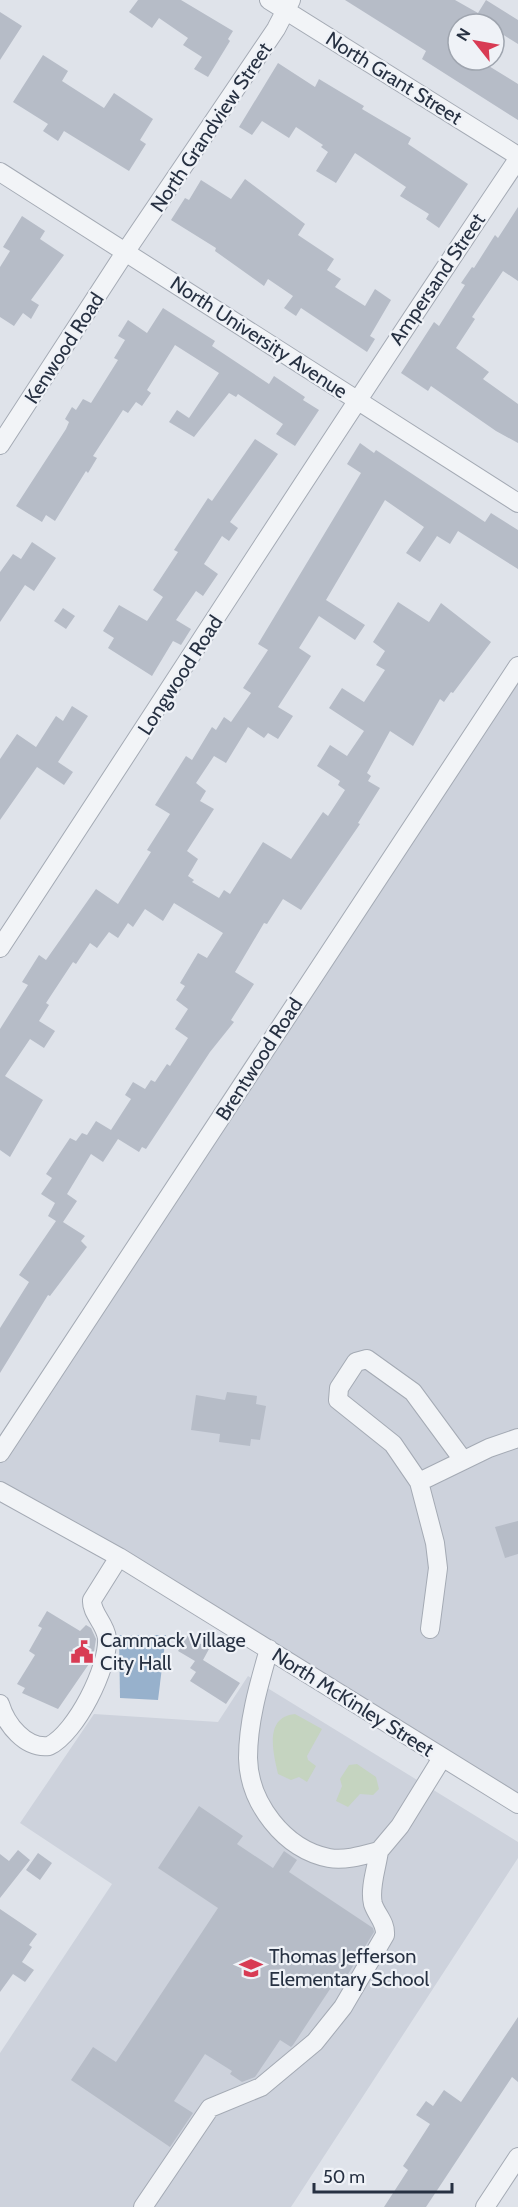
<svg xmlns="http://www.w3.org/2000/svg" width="518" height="2207" font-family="Cabin,sans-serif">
<rect width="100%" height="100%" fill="#dfe3ea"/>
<path fill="#cdd2dc" d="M518,666V1804L0,1490V1453Z
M248,1676L518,1842V1858L291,2207H0V2053L112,1884L20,1823L94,1714L218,1722Z"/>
<path fill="#c5d4c0" d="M295,1714L322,1729L307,1756L308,1760L316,1766L307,1782L299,1777L291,1780L278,1774C273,1752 264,1717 295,1714Z
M357,1764L376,1777L379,1789L373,1795L360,1794L348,1807L336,1801L342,1786L340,1779L349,1765Z"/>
<path fill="#97b1cc" d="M119,1635H166L158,1700L120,1698Z"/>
<path fill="#b6bcc7" d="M138,0H181L233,31L228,39L230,41L208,77L194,69L202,57L183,45L188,38L159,18L152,28L129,12Z
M345,0H455L478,13L486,0L518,20V44L494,29V24H458V60H479L518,84V120L422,59L426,51Z
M0,12L22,26L0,60Z
M43,55L68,71L62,81L104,108L114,93L153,119L140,140L146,144L129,171L64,131L58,141L43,131L48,124L13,102Z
M278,63L315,87L319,79L364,106L362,109L411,138L408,144L468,184L439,228L426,219L429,214L400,196L406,187L355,153L336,183L316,171L328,152L321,147L323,145L296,127L289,138L262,121L252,135L239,127Z
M245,179L305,224L298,235L334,259L327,270L341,279L335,287L365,306L375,289L391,300L370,336L375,339L367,352L301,308L296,316L284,308L293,296L268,279L264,286L215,251L216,248L171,220L185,198L189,200L201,180L231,199Z
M518,207V281L503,271L472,317L475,319L456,348L489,372L483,379L518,404V443L496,431L431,386L428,391L401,373L434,322L439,326L465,285L461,283L472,267L474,268L495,235L498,238Z
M22,216L45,231L40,239L64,255L31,300L39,305L31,319L23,313L14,326L0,317V267L10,251L3,247Z
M163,308L215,341L212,346L269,384L274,376L305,397L303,400L319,410L295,446L276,434L283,424L238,394L236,397L229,393L194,437L169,422L177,410L189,418L219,373L175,345L147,390L151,393L142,406L136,402L128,413L123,410L93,456L97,458L88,473L86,471L55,521L46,515L42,522L16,506L66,429L69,422L65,419L72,407L76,410L83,399L91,403L118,360L114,358L125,340L118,336L128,320L147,333Z
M255,439L278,454L230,522L238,528L229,541L222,536L204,564L218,574L203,596L196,591L176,620L191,629L181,645L173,641L152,676L108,648L114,638L103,631L119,605L147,621L163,597L153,590L178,552L174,550L208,498L212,501Z
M360,443L374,453L376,450L485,522L491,513L518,530V569L458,531L450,544L437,536L420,562L406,553L424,527L385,500L326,600L365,625L355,640L319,616L299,648L311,656L278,707L293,716L278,739L268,733L264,738L248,727L226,763L214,756L196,783L206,791L200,801L214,809L187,851L198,859L188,876L194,880L192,882L219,898L224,890L230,894L263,842L291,859L323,812L328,816L345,790L338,785L340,781L317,766L330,745L347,756L364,731L329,708L342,688L364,702L385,670L376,665L385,651L373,642L398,602L429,622L441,603L491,642L453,693L451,692L444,702L440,699L413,746L390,731L367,773L371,776L368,781L380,788L358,823L360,824L301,910L283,899L267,924L264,923L235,972L254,984L231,1020L234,1022L210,1052L146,1149L142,1147L139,1152L118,1139L103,1162L91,1154L67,1194L77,1201L63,1222L85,1236L81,1241L87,1247L50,1296L48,1295L0,1373V1328L29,1282L19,1275L56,1221L48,1216L55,1203L41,1194L52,1178L46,1174L70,1138L76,1141L82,1133L87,1135L96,1121L111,1130L131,1099L125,1095L133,1082L145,1089L151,1080L155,1082L167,1064L170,1066L188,1038L175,1029L188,1009L176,1000L185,986L180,983L198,953L207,958L223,933L174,903L163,921L145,909L133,927L128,923L118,938L109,932L97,948L90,943L76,964L73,962L46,1003L49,1005L39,1021L55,1031L44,1048L30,1039L5,1076L43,1100L10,1157L0,1150V1029L28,985L22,982L39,955L46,960L96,889L118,904L151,852L147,850L170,814L155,805L186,756L192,760L212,727L216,730L224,717L231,722L251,693L243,688L268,650L258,644L361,473L347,464Z
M32,542L56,558L34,591L25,585L0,622V572L13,554L21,559Z
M63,608L75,616L66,629L54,621Z
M72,706L88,716L58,762L73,772L64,785L37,767L0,820V759L17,734L36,747L56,716L63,721Z
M227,1392L257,1396L256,1404L266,1406L260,1440L251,1439L250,1446L219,1442L220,1434L191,1430L196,1395L225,1400Z
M518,1521V1554L505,1558L495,1527Z
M47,1611L80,1631L86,1625L91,1628L96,1639L93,1658L58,1709L22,1693L25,1688L17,1684L35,1655L29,1651L42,1628L38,1626Z
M187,1636L209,1649L203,1660L240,1683L226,1704L190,1681L196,1672L190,1668L195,1661L178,1651Z
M199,1806L243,1836L237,1844L273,1868L284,1851L297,1860L289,1872L373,1928L374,1932L340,1987L334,1983L293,2045L291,2047L280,2040L255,2077L242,2082L230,2074L232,2071L205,2054L174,2101L193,2113L170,2147L71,2080L93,2047L116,2062L218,1908L158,1868Z
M18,1850L30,1860L0,1898V1854L9,1861Z
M38,1853L52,1863L40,1880L26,1870Z
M0,1909L37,1934L29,1945L32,1947L22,1962L34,1970L25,1982L13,1974L0,1992Z
M518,2017V2082L512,2077L426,2207H384L408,2170L403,2166L430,2124L416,2115L426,2101L433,2106L444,2090L461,2102Z"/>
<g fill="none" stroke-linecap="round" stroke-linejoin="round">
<g stroke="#a4aab4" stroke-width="20">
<path id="minor" d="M269,0L518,156
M0,172L518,503
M0,445L126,251L276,29L291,0
M0,948C173,685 342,420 518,159
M0,1453L518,666
M419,1482L489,1448L518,1438
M0,1491L119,1557L518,1804
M430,1629L438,1568L435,1543L419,1482L393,1444L338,1400L339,1388L356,1362L367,1359L413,1392L463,1460
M269,1649C259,1684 248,1721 248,1758C249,1803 284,1849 329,1858C345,1861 364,1855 379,1851L400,1826L442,1758
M0,1704C6,1724 25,1749 49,1746C76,1733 109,1667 107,1638C105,1623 91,1613 92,1600L119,1557
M143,2207L210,2108L261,2087L315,2042L343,2007L385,1935C386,1922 377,1916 373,1904C369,1888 377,1867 379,1851
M485,2207L518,2157"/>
</g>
<use href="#minor" stroke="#f2f4f7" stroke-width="18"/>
</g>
<defs>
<g id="civic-bare" transform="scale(1.8)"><path d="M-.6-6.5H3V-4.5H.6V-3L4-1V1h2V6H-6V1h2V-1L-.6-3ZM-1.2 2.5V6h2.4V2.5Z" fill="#d83b54" stroke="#eff2f7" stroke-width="2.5" paint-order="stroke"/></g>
<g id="school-bare" transform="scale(1.8)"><path d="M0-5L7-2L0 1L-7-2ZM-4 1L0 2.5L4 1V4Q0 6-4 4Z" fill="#d83b54" stroke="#eff2f7" stroke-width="2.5" paint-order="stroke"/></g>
</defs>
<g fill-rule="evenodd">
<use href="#civic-bare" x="82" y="1652"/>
<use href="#school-bare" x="251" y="1968"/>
</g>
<g text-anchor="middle" stroke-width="4.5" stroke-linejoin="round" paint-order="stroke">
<g font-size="20" fill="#273142" stroke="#eff2f7">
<text transform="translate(394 78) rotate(32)" y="7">North Grant Street</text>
<text transform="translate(211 127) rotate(-56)" y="7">North Grandview Street</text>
<text transform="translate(437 279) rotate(-56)" y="7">Ampersand Street</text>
<text transform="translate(259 337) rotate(33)" y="7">North University Avenue</text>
<text transform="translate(64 348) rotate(-57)" y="7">Kenwood Road</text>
<text transform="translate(180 675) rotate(-57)" y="7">Longwood Road</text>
<text transform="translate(259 1059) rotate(-57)" y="7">Brentwood Road</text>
<text transform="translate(353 1702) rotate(32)" y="7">North McKinley Street</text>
</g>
<g font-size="20" fill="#273142" stroke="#eff2f7" text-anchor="start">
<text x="100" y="1647">Cammack Village<tspan x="100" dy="23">City Hall</tspan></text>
<text x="269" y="1963">Thomas Jefferson<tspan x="269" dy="23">Elementary School</tspan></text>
</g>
</g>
<g transform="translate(476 42) rotate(301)"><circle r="28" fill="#eff2f7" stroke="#9fa5af" stroke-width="1.5"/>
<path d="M0-4.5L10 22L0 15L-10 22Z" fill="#d83b54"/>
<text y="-9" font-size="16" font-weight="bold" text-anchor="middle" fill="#273142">N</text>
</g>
<path d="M314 2183v9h138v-9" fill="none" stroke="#273142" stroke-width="3"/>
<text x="323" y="2183" font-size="18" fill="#273142" stroke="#eff2f7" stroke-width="4.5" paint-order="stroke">50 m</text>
</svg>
